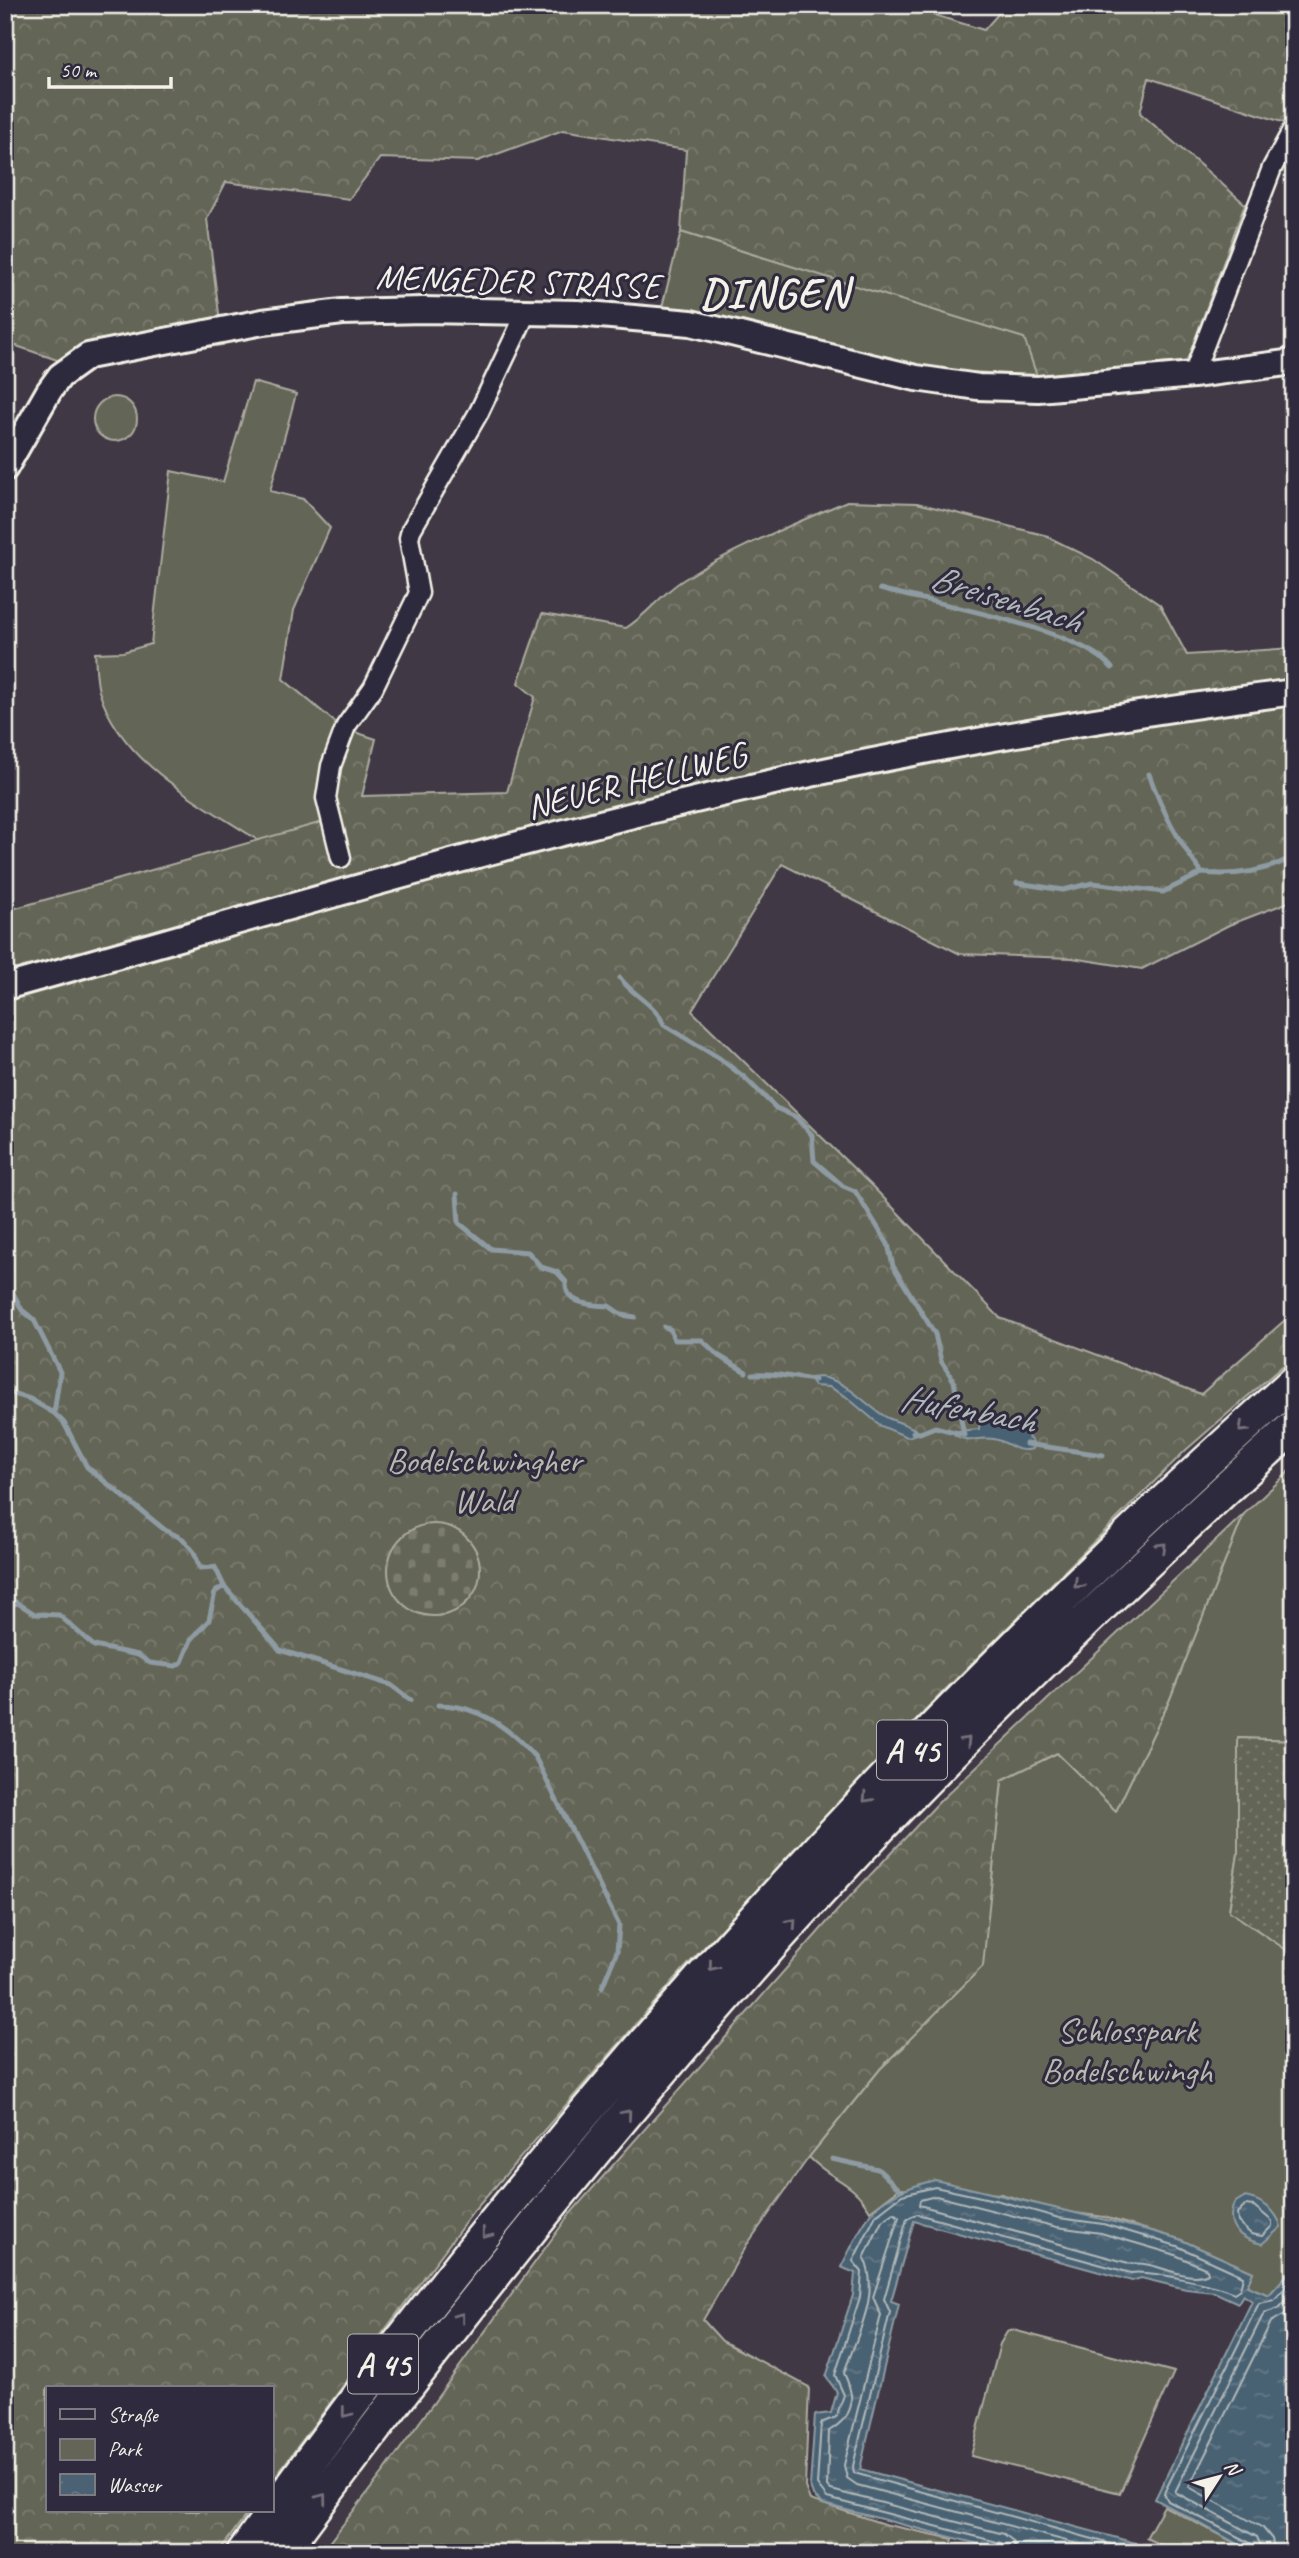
<svg xmlns="http://www.w3.org/2000/svg" width="1299" height="2558" font-family="Caveat,sans-serif">
<defs>
<pattern id="forest-crowns" width="20" height="18" patternUnits="userSpaceOnUse" patternTransform="scale(1.75)"><rect width="20" height="18" fill="#646557"/><path d="M2 6a3 3 0 1 1 6 0M12 15a3 3 0 1 1 6 0" fill="none" stroke="#7b7c6f"/></pattern>
<pattern id="cemetery-stones" width="16" height="16" patternUnits="userSpaceOnUse" patternTransform="scale(1.75)"><rect width="16" height="16" fill="#646557"/><path d="M2 7V4a2 2 0 0 1 4 0v3zM10 15v-3a2 2 0 0 1 4 0v3z" fill="#7b7c6f"/></pattern>
<pattern id="garden-dots" width="8" height="8" patternUnits="userSpaceOnUse" patternTransform="scale(1.75)"><rect width="8" height="8" fill="#646557"/><path d="M2 2h.1M6 6h.1" fill="none" stroke="#7b7c6f" stroke-width="1.8" stroke-linecap="round"/></pattern>
<pattern id="water-ripples" width="26" height="14" patternUnits="userSpaceOnUse" patternTransform="scale(1.75)"><rect width="26" height="14" fill="#4a6273"/><path d="M2 4q2-2 4 0t4 0M15 11q2-2 4 0t4 0" fill="none" stroke="#657987"/></pattern>
</defs>
<rect width="100%" height="100%" fill="#403945"/>
<filter id="ink" filterUnits="userSpaceOnUse"><feTurbulence type="fractalNoise" baseFrequency=".0143" numOctaves="2"/><feDisplacementMap in="SourceGraphic" scale="14" xChannelSelector="R" yChannelSelector="G"/><feConvolveMatrix kernelMatrix="1 2 1 2 8 2 1 2 1" color-interpolation-filters="sRGB"/></filter>
<g filter="url(#ink)">
<path fill="#646557" stroke="#acaba0" stroke-width="2" d="M681,232L1025,338L1037,376L939,370L657,327Z
M253,382L296,394L270,491L303,499L330,528L294,610L283,679L342,728L323,822L259,841C200,802 121,764 99,691C96,680 96,666 95,653L123,652L151,644L171,471L223,482Z
M93 419a22 22 0 1 1 44 0a22 22 0 1 1-44 0Z
M1294,1467V1740L1238,1738V1854L1229,1910L1294,1955V2267L1269,2295L1247,2286L1253,2272L1179,2239L1104,2217L1061,2211L1001,2194L899,2189L870,2211C852,2180 832,2181 809,2157L880,2069L904,2047L992,1878L1002,1780L1057,1753L1116,1811L1169,1701L1244,1514Z
M1013,2330L1174,2372L1120,2493L971,2456L1000,2344L1007,2332Z
M1164,2506L1254,2553H1177L1146,2538Z"/>
<path fill="url(#forest-crowns)" stroke="#acaba0" stroke-width="2" d="M5,5H901L984,30L1006,5H1184L1193,13L1216,5H1294V126L1149,78L1140,113L1245,204L1184,369L1037,376L1024,338L681,232L686,150L563,130L478,161L380,158L349,199L226,182L207,219L223,345L124,358L83,369L5,342Z
M847,501L917,503L1044,535L1093,559L1160,605L1187,655L1294,648V900L1229,925L1142,969L1072,958L960,954L782,864L692,1011L873,1187L1000,1318L1201,1394L1294,1312V1356L1186,1450L942,1693L682,1971L474,2211L271,2482V2388H47V2511H249L218,2553H5V911L323,822C336,793 341,760 349,730L376,739L362,796L507,792L535,697L518,683L542,614L626,628C647,615 662,593 683,580C734,548 792,525 847,501Z
M1244,1514L1169,1701L1116,1811L1057,1753L1002,1780L983,1966L880,2069L809,2157L746,2246L703,2320L722,2341L809,2387L805,2487L810,2500L884,2524L953,2539L950,2553H321L385,2470L569,2215L844,1903L939,1802Z"/>
<path fill="url(#cemetery-stones)" stroke="#acaba0" stroke-width="2" d="M388 1570a46 46 0 1 1 92 0a46 46 0 1 1-92 0Z"/>
<path fill="url(#garden-dots)" stroke="#acaba0" stroke-width="2" d="M1238,1738L1294,1740V1955L1229,1911L1238,1854Z"/>
<path fill="url(#water-ripples)" stroke="#8e9ba2" stroke-width="2" d="M820,1377C849,1381 862,1403 886,1417C898,1423 910,1424 920,1433L907,1437L881,1426L844,1395L829,1387L814,1386L808,1378Z
M984,1413L995,1423L1025,1433L1033,1443L1032,1449C1016,1454 1008,1441 994,1439C980,1437 966,1443 955,1435L958,1431L979,1429L980,1416Z
M935,2180L1148,2230L1179,2239L1253,2272L1247,2286L1269,2295L1294,2267V2551L1254,2553L1155,2499L1252,2301L1243,2295L1238,2303L1214,2292L1186,2289L1141,2278L1132,2281L914,2221L891,2301L899,2304L860,2469L1136,2543L1140,2553H1013L823,2504L813,2496L810,2486L815,2415L831,2413L837,2392L826,2377L853,2295L855,2273L841,2267C869,2213 872,2196 935,2180Z
M1244,2197C1260,2199 1277,2210 1281,2227L1262,2244C1241,2239 1224,2228 1234,2203Z"/>
<g fill="none" stroke-linecap="round" stroke-linejoin="round">
<path stroke="#b0b8b9" stroke-width="2" d="M936,2196L1057,2227L1101,2233L1173,2254L1207,2269L1208,2273C1187,2284 1155,2260 1132,2264L919,2205L920,2200Z
M1245,2205L1254,2206L1272,2221V2226L1262,2236L1251,2234L1238,2222L1237,2213Z
M1007,2553L1001,2543L827,2498L817,2485L821,2423L836,2417L844,2395L835,2375L860,2297L862,2272L853,2261L876,2215L902,2195L935,2187L999,2201L1059,2218L1103,2224L1177,2246L1243,2276L1240,2289L1234,2293C1216,2285 1149,2270 1131,2273L917,2214L907,2219L884,2299L890,2312L853,2466L854,2473L1129,2549L1133,2553
M1016,2553L1013,2541L1004,2534L831,2490L827,2486L829,2431C855,2415 856,2399 844,2373C857,2335 881,2293 864,2258L882,2221L894,2213L899,2217L873,2297L881,2315L844,2465L847,2478L857,2485L1111,2553
M1255,2553L1252,2544L1168,2501L1164,2493L1259,2303L1274,2300L1294,2278
M1264,2553L1257,2537L1175,2492L1264,2313L1279,2308L1294,2292
M1275,2553L1272,2539L1263,2528L1189,2487L1271,2322L1294,2309"/>
<path stroke="#8e9ba2" stroke-width="5" d="M880,589C933,603 1081,629 1112,668
M1149,774C1162,811 1178,841 1202,873C1234,876 1265,873 1294,856
M1017,883L1063,890L1093,883L1163,892L1202,873
M620,978C633,996 656,1004 664,1025L719,1058L744,1077L776,1108L796,1117L812,1135L814,1161L843,1186L855,1191L888,1244L893,1266L935,1334L941,1361L954,1381L964,1435
M457,1194L459,1223L491,1249L528,1252L541,1267L557,1272L566,1282C564,1305 593,1305 609,1306L622,1315L635,1317
M5,1278L22,1310L34,1320L60,1372L54,1413L64,1423L87,1467L165,1530L183,1539L194,1552L200,1568L215,1567L224,1586L280,1650L391,1685L411,1700
M664,1327L670,1329L674,1340H702L719,1356L746,1372
M753,1374C775,1372 794,1378 814,1380
M5,1391L30,1399L54,1413
M913,1432L920,1433L935,1427L962,1434
M1026,1444L1103,1455
M5,1611L16,1602L35,1614L59,1615L94,1646L138,1655L150,1663L176,1666L182,1662L191,1640L209,1620L215,1592L224,1586
M438,1705C477,1705 509,1727 535,1757L619,1925L617,1951L602,1987
M832,2159L878,2169L899,2189"/>
<g stroke="#f4f1e8" stroke-width="23">
<path id="street" d="M1193,375L1272,168L1292,131
M341,858L326,798L331,766L346,726L373,688L419,593L409,538L411,530L479,412L526,313"/>
</g>
<g stroke="#f4f1e8" stroke-width="30">
<path id="secondary" d="M5,468L49,391L60,376L88,356L263,322L342,312L423,310L577,313L691,323L916,378L978,387L1038,389L1193,375L1294,362
M5,987C274,912 542,831 815,773C973,739 1134,713 1294,692"/>
</g>
<g stroke="#f4f1e8" stroke-width="37">
<path id="highway" d="M243,2553C548,2126 903,1733 1294,1382
M281,2553C449,2327 625,2105 815,1897C966,1732 1129,1577 1294,1426"/>
</g>
<use href="#street" stroke="#2f2a3d" stroke-width="18"/>
<use href="#secondary" stroke="#2f2a3d" stroke-width="24"/>
<use href="#highway" stroke="#2f2a3d" stroke-width="32"/>
</g>
<defs><path id="oneway-chevron" d="M-2-3.5L2.5 0L-2 3.5" fill="none" stroke-width="1.6" stroke-linecap="round" stroke-linejoin="round" transform="scale(1.75)"/></defs>
<g stroke="#747079">
<use href="#oneway-chevron" transform="translate(1243 1428) rotate(137)"/>
<use href="#oneway-chevron" transform="translate(1162 1547) rotate(-44)"/>
<use href="#oneway-chevron" transform="translate(1078 1584) rotate(136)"/>
<use href="#oneway-chevron" transform="translate(966 1741) rotate(-46)"/>
<use href="#oneway-chevron" transform="translate(867 1798) rotate(133)"/>
<use href="#oneway-chevron" transform="translate(792 1923) rotate(-48)"/>
<use href="#oneway-chevron" transform="translate(713 1966) rotate(130)"/>
<use href="#oneway-chevron" transform="translate(627 2114) rotate(-50)"/>
<use href="#oneway-chevron" transform="translate(486 2234) rotate(128)"/>
<use href="#oneway-chevron" transform="translate(460 2317) rotate(-52)"/>
<use href="#oneway-chevron" transform="translate(346 2413) rotate(128)"/>
<use href="#oneway-chevron" transform="translate(322 2498) rotate(-53)"/>
</g>
</g>
<g text-anchor="middle" stroke-width="6" stroke-linejoin="round" paint-order="stroke">
<g fill="#2f2a3d" stroke="#b9b5b5" stroke-width="2">
<rect x="877" y="1720.5" width="70" height="59" rx="5"/>
<rect x="348" y="2334.5" width="70" height="59" rx="5"/>
</g>
<g font-size="33" font-weight="bold" fill="#f4f1e8">
<text x="912" y="1762">A 45</text>
<text x="383" y="2376">A 45</text>
</g>
<g font-size="35" fill="#f4f1e8" stroke="#2f2a3d">
<text transform="translate(518 281) rotate(2)" y="12">MENGEDER STRASSE</text>
<text transform="translate(636 780) rotate(-14)" y="12">NEUER HELLWEG</text>
</g>
<g font-size="35" fill="#bab9ae" stroke="#2f2a3d">
<text x="484" y="1472">Bodelschwingher<tspan x="484" dy="40">Wald</tspan></text>
<text x="1127" y="2042">Schlosspark<tspan x="1127" dy="40">Bodelschwingh</tspan></text>
</g>
<g font-size="37" font-style="italic" fill="#b0b8b9" stroke="#2f2a3d">
<text transform="translate(1006 598) rotate(17)" y="13">Breisenbach</text>
<text transform="translate(968 1408) rotate(10)" y="13">Hufenbach</text>
</g>
<g font-size="42" font-weight="bold" letter-spacing="2" fill="#f4f1e8" stroke="#2f2a3d">
<text x="775" y="307">DINGEN</text>
</g>
</g>
<rect width="1299" height="2558" fill="none" stroke="#2f2a3d" stroke-width="28"/>
<rect x="14" y="14" width="1271" height="2530" fill="none" stroke="#f4f1e8" stroke-width="2.5" filter="url(#ink)"/>
<rect x="46" y="2386" width="228" height="126" fill="#2f2a3d" stroke="#7e7a81" stroke-width="2"/>
<rect x="60" y="2409" width="35" height="10" fill="#2f2a3d" stroke="#7e7a81" stroke-width="2"/>
<text x="108" y="2422" font-size="21" fill="#f4f1e8">Straße</text>
<rect x="60" y="2439" width="35" height="21" fill="#646557" stroke="#7e7a81" stroke-width="2"/>
<text x="108" y="2456" font-size="21" fill="#f4f1e8">Park</text>
<rect x="60" y="2474" width="35" height="21" fill="url(#water-ripples)" stroke="#7e7a81" stroke-width="2"/>
<text x="108" y="2492" font-size="21" fill="#f4f1e8">Wasser</text>
<g transform="translate(1219 2477) rotate(54)" stroke="#2f2a3d" stroke-width="5" paint-order="stroke">
<path d="M0-5L12 26L0 18L-12 26Z" fill="#f4f1e8"/>
<text y="-10" font-size="19" font-weight="bold" text-anchor="middle" fill="#f4f1e8">N</text>
</g>
<path d="M49 77v10h122v-10" fill="none" stroke="#f4f1e8" stroke-width="3.5"/>
<text x="60" y="77" font-size="21" fill="#f4f1e8" stroke="#2f2a3d" stroke-width="5" paint-order="stroke">50 m</text>
</svg>
